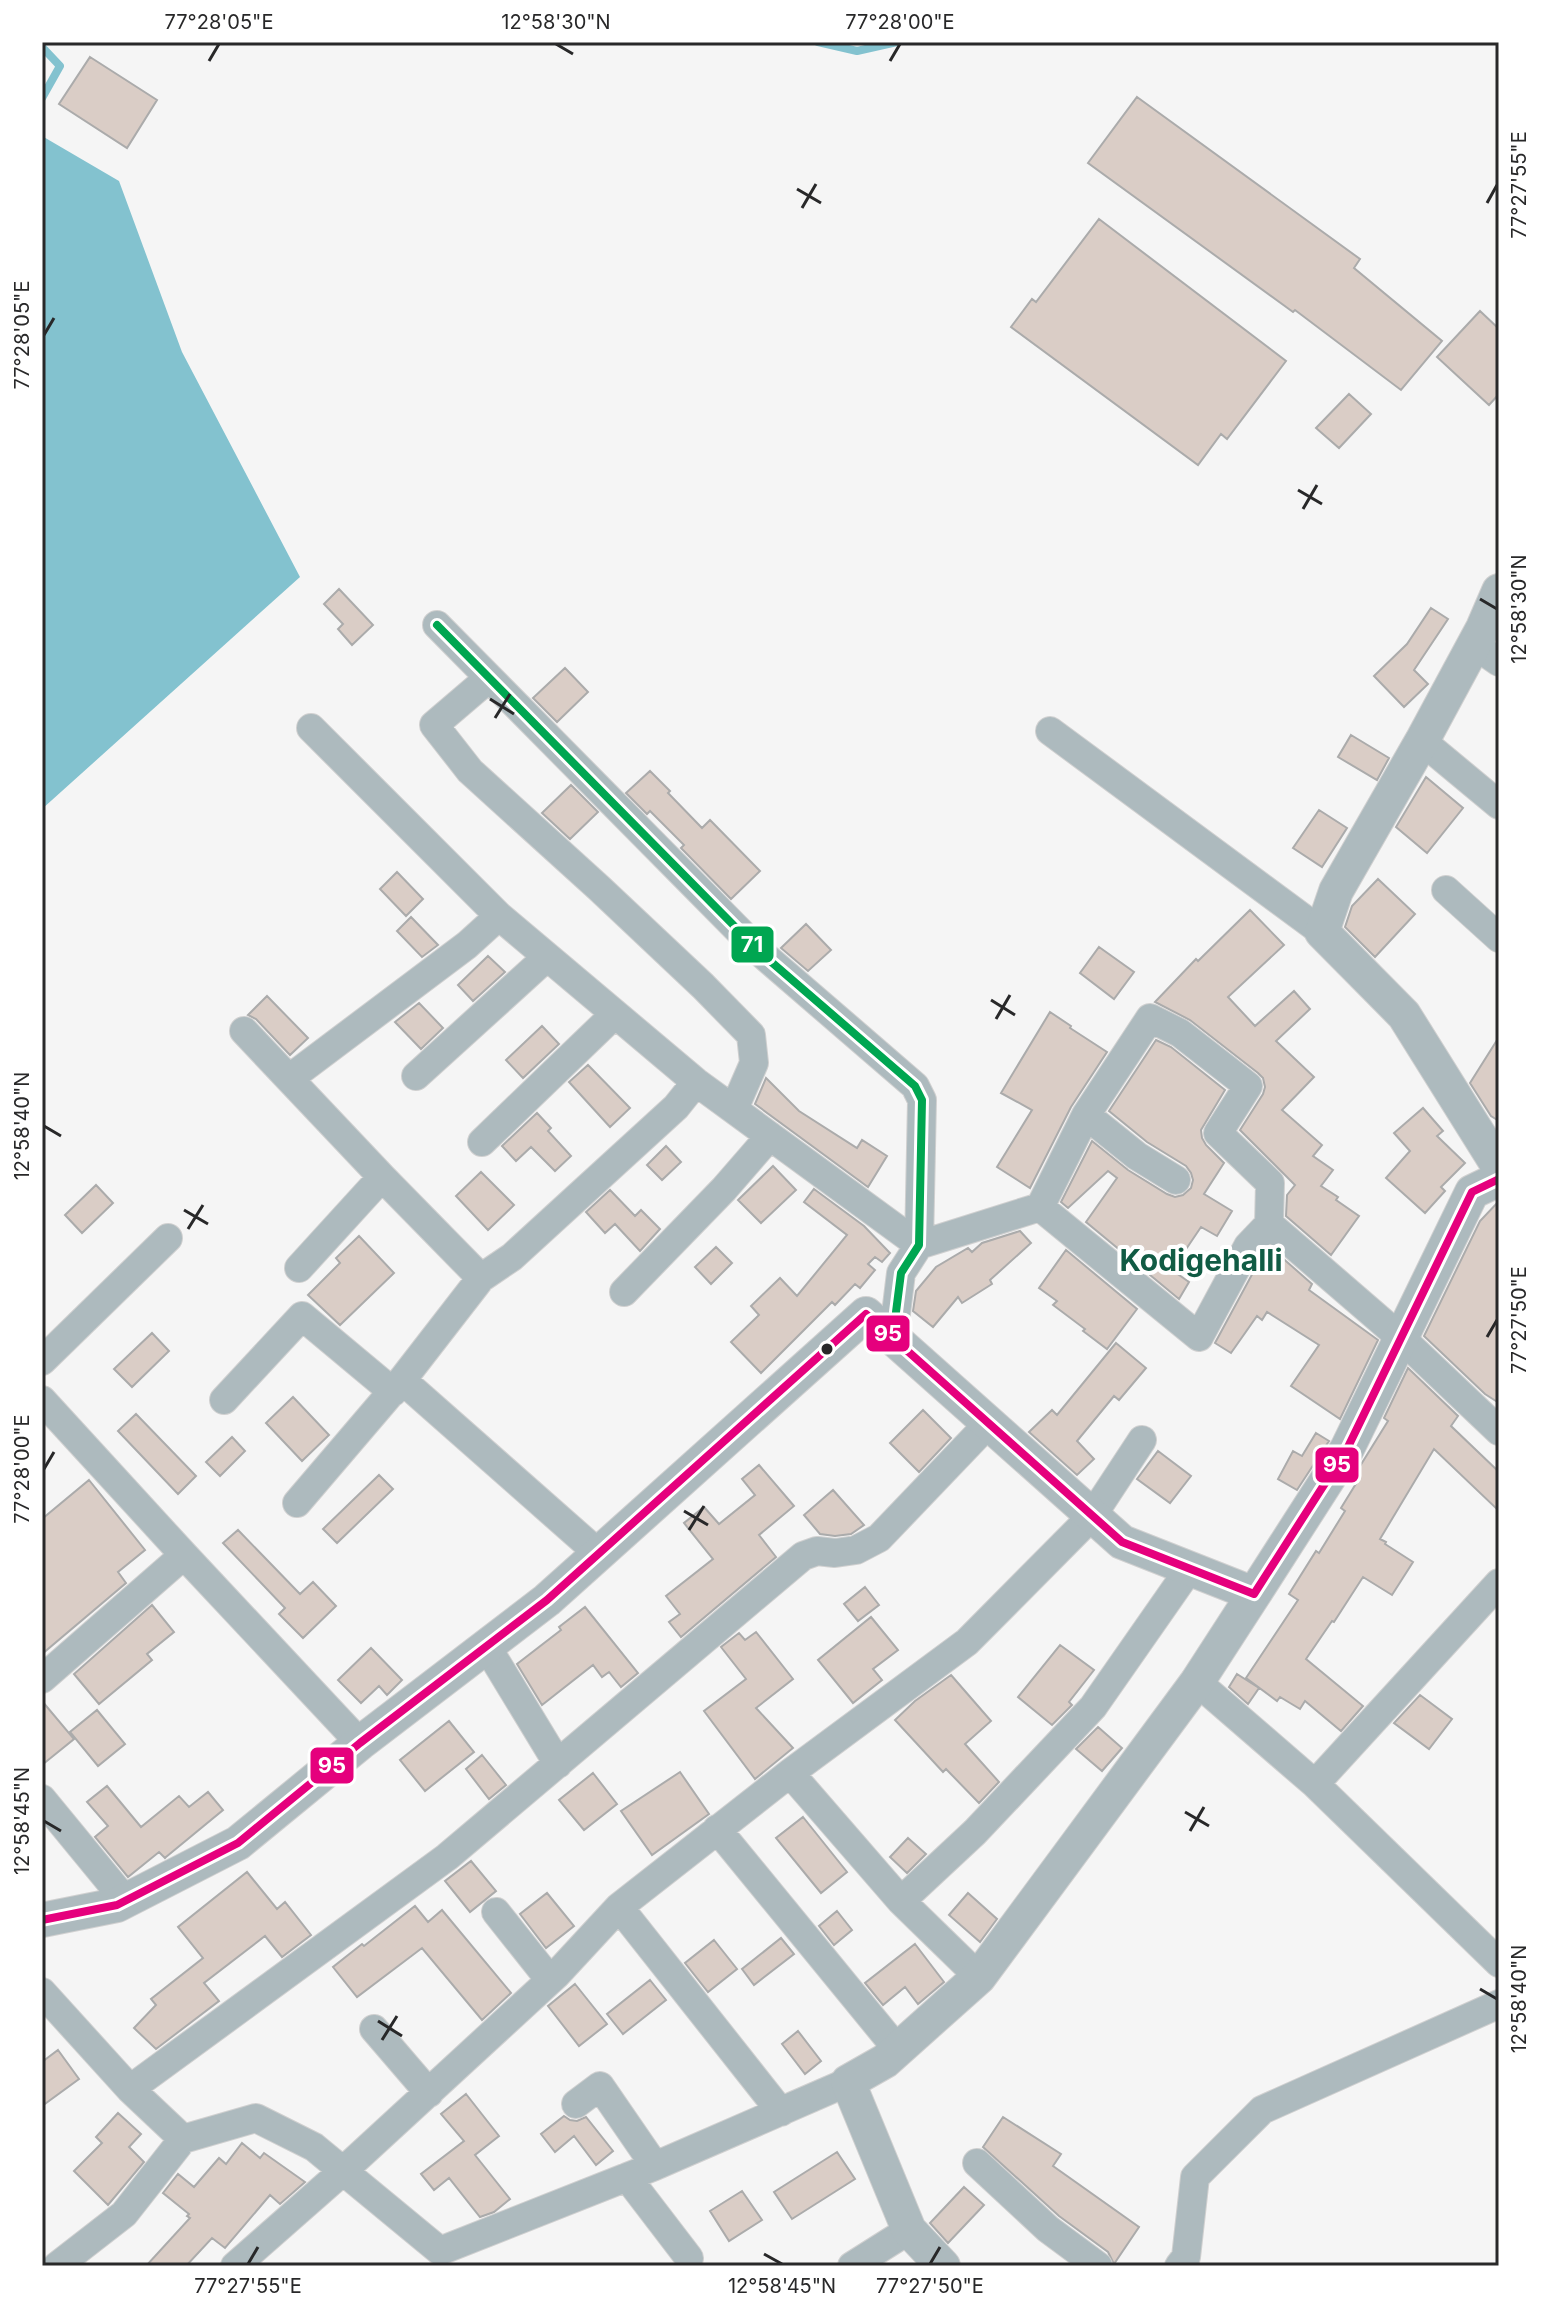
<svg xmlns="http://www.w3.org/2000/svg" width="1541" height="2308" font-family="Inter,sans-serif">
<rect width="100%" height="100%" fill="#f5f5f5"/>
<path fill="#83c2cf" d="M42,136L119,181L182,352L300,577L42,809Z"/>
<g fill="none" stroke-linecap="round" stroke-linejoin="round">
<path stroke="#83c2cf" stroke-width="8" d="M818,42L857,51L897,42
M42,47L60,66L42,98"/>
</g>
<path fill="#dacdc6" stroke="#ababab" stroke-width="2" d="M90,57L157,100L127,148L59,104Z
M1137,97L1360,259L1354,268L1442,341L1401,390L1295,310L1293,312L1088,163Z
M1099,219L1286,361L1227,439L1221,434L1198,465L1011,327L1032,299L1036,302Z
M1480,311L1499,329V394L1489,405L1437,357Z
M1349,394L1371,414L1339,448L1316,428Z
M339,589L373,625L352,645L338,629L343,624L324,604Z
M1431,608L1448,619L1414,670L1428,684L1404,707L1374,676L1407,644Z
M565,668L588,692L557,722L533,698Z
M1351,735L1389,758L1377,780L1338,757Z
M650,771L670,791L668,793L702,828L710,820L760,871L731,899L681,848L684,845L650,811L647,814L626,793Z
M1426,777L1463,808L1427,853L1396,827Z
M571,785L598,812L570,839L542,813Z
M1319,810L1347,828L1322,867L1293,848Z
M397,872L423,899L406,916L380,889Z
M1378,879L1415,914L1375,957L1345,927L1352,906Z
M1250,910L1284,945L1228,997L1255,1026L1294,991L1310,1009L1276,1041L1314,1077L1282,1110L1322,1145L1313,1156L1333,1170L1321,1186L1338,1197L1336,1200L1359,1216L1331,1255L1286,1216L1287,1195L1295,1185L1240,1130L1263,1094L1265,1087L1263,1078L1258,1073L1190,1020L1155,1002L1196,959L1198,961Z
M411,917L438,945L422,957L397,931Z
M806,924L831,950L808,971L781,948Z
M1099,947L1134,972L1114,999L1080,973Z
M488,956L505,972L473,1001L458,985Z
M267,996L308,1038L290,1055L256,1019L248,1015Z
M419,1003L443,1028L421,1049L395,1022Z
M1050,1012L1071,1026L1070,1028L1107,1052L1071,1107L1030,1188L997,1167L1032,1110L1001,1093Z
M542,1026L559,1044L523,1078L506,1060Z
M1499,1037V1121L1491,1116L1470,1083Z
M1156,1040L1171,1047L1225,1090L1201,1130L1202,1138L1206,1145L1224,1163L1204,1194L1232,1211L1217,1236L1201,1227L1172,1270L1189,1282L1179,1299L1086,1222L1117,1178L1108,1171L1068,1208L1061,1202L1092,1141L1128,1170L1167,1194L1175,1197L1183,1195L1191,1188L1193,1180L1191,1173L1186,1166L1147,1142L1109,1111Z
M588,1065L630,1108L610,1127L569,1082Z
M766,1078L799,1111L857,1148L862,1140L887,1156L868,1187L755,1104Z
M1423,1108L1443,1131L1437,1136L1465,1163L1441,1187L1445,1191L1425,1213L1386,1178L1410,1151L1394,1133Z
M537,1113L551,1128L548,1131L571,1156L555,1171L531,1147L516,1161L502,1146Z
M666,1146L681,1162L662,1180L647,1165Z
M773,1166L796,1190L761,1223L738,1200Z
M481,1172L514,1205L488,1230L456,1196Z
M96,1185L113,1203L82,1233L65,1215Z
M814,1189L864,1226L890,1253L882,1262L875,1257L868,1264L875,1270L860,1288L855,1284L835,1305L832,1302L761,1373L731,1342L759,1315L751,1306L780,1278L797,1296L847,1235L804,1202Z
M610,1190L635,1216L641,1210L660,1229L640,1251L615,1224L605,1233L586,1212Z
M1499,1201V1403L1485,1394L1424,1336L1480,1221Z
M1020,1231L1031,1243L990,1280L992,1284L962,1303L958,1297L933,1327L913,1311L916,1291L936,1267L968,1248L972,1252L982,1243Z
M359,1236L394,1273L340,1325L308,1295L340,1263L336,1258Z
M716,1247L732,1263L711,1284L695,1267Z
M1270,1247L1312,1284L1309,1290L1378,1340L1340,1419L1291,1386L1319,1345L1267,1312L1262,1320L1257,1316L1231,1353L1215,1343L1262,1256Z
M1066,1250L1137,1309L1107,1349L1083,1331L1085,1329L1053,1305L1057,1301L1039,1288Z
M152,1333L169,1351L132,1387L114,1369Z
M1116,1343L1146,1368L1119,1400L1114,1396L1077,1441L1094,1459L1077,1475L1029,1432L1052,1410L1057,1415Z
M1408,1368L1458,1416L1451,1426L1499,1472V1511L1434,1449L1380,1539L1386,1542L1385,1544L1413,1562L1392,1595L1363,1577L1334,1622L1332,1621L1306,1659L1363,1706L1341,1731L1305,1701L1300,1709L1280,1697L1277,1701L1246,1678L1298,1600L1289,1594L1316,1551L1319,1553L1345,1511L1341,1508L1357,1482L1352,1479L1388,1421L1384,1418Z
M293,1397L329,1435L302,1461L266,1423Z
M923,1410L951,1438L919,1472L890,1443Z
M136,1414L196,1476L178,1494L118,1431Z
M1316,1433L1329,1441L1297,1490L1278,1479L1293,1451L1302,1456Z
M232,1437L245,1451L220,1476L206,1462Z
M1158,1451L1191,1476L1170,1503L1137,1479Z
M759,1465L794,1506L759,1535L776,1557L681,1637L669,1622L680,1614L666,1596L713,1559L684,1523L704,1507L719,1524L755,1495L742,1479Z
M379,1475L393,1489L337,1543L323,1529Z
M89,1480L145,1550L118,1572L126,1583L42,1654V1519Z
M833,1490L864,1525L851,1534L835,1536L820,1534L804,1515Z
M238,1530L300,1594L313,1582L336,1606L303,1638L279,1614L285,1608L223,1543Z
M865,1587L879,1605L858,1621L844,1604Z
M152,1605L174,1632L147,1654L152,1660L99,1704L74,1674Z
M585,1607L638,1673L621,1687L609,1672L602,1677L593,1665L542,1705L517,1664L561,1630L559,1627Z
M871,1617L898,1650L873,1669L882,1680L853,1703L818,1660Z
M756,1632L793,1679L756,1708L793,1748L755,1779L704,1711L746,1679L721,1647L739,1633L745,1640Z
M1060,1645L1094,1670L1069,1702L1072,1705L1052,1725L1018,1697Z
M371,1648L402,1680L387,1695L379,1686L361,1703L338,1680Z
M1237,1674L1259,1688L1248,1704L1229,1687Z
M951,1675L991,1721L965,1744L999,1782L979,1803L946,1769L943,1772L895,1720L915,1701Z
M1420,1695L1452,1719L1429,1749L1394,1723Z
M42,1701L74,1739L42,1765Z
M97,1710L125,1744L98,1766L70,1732Z
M449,1721L474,1752L425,1791L400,1760Z
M1098,1727L1122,1748L1102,1771L1076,1749Z
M482,1755L506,1785L489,1799L466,1769Z
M680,1772L709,1814L652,1855L621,1811Z
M593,1773L617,1804L584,1830L559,1800Z
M107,1786L141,1827L179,1796L189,1807L208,1792L223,1810L166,1857L165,1858L159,1852L128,1877L95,1837L108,1826L87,1802Z
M803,1817L847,1872L821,1893L776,1838Z
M908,1838L926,1854L907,1873L890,1857Z
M471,1861L496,1891L470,1912L445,1881Z
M247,1872L277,1909L285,1902L311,1935L282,1957L265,1936L204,1983L219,2001L156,2049L134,2028L156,2005L151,1999L203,1958L178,1927Z
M547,1893L574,1926L546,1948L520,1914Z
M968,1893L997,1919L980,1942L949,1915Z
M415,1906L428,1922L442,1910L511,1993L482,2020L422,1948L357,1997L333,1967L362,1944L364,1946Z
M837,1911L852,1930L834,1945L819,1926Z
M781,1938L794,1954L754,1985L742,1969Z
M714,1940L737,1969L708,1992L685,1963Z
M915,1944L944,1982L918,2004L905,1987L883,2005L865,1983Z
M650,1980L666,2000L623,2034L607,2014Z
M575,1984L607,2024L579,2046L548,2006Z
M798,2031L821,2061L805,2074L782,2044Z
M58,2050L79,2079L42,2106V2062Z
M466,2094L499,2136L475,2155L510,2199L494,2212L480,2217L449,2178L434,2190L421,2174L464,2141L441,2114Z
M118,2113L141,2134L129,2147L144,2162L108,2205L74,2171L102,2143L96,2137Z
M564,2116L570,2120L577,2121L586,2117L613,2151L596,2165L574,2136L555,2152L541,2134Z
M1003,2117L1061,2154L1053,2166L1139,2227L1114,2264L1108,2252L1059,2216L983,2147Z
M242,2143L260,2158L264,2153L305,2182L280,2204L270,2195L225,2248L212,2238L186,2266H146L190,2218L187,2216L189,2214L163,2193L178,2174L194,2187L219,2158L226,2164Z
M837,2152L855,2179L792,2219L774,2192Z
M964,2187L984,2205L948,2243L930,2223Z
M742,2191L762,2220L729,2241L710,2211Z"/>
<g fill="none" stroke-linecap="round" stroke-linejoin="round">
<g stroke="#d0d0d0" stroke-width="30">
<path id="minor" d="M437,625L761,953L915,1086L922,1100L919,1245L901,1273L893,1338
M1473,644L1499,662
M489,678L434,725L470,771L599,888L703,986L751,1035L754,1063L734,1109
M311,728L499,916L696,1082L919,1245L1040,1207L1199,1337L1248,1246L1269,1224L1270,1183L1218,1133L1248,1086L1180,1033L1150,1018L1086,1115L1137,1156L1176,1180
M1050,731L1322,932
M1422,741L1499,805
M1446,890L1499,938
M244,1031L382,1177L481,1278
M416,1076L547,957
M290,1078L467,945L499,916
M482,1142L615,1014
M1040,1207L1086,1115
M1269,1224L1401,1338L1499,1431
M299,1268L382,1177
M624,1292L724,1189L770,1136
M42,1361L168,1238
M402,1380L481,1278L512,1257L676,1107L696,1082
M42,1400L184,1555L360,1743
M224,1400L302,1316L393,1392
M297,1503L402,1380L598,1553
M487,1647L558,1764
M42,1679L184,1555
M1197,1682L1315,1784L1499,1963
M790,1773L901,1901L979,1977
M1315,1784L1499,1583
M42,1799L125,1900
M717,1829L898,2050
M901,1901L975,1832L1093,1707L1190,1568
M619,1907L781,2112
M496,1912L550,1980
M42,1992L130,2089L183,2139L256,2118L314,2147L440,2251L655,2166L848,2082
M374,2029L429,2093
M130,2089L447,1857L803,1556L817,1551L835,1553L856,1550L879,1538L989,1423
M576,2104L600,2086L655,2166
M977,2163L1048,2229L1098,2266
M627,2177L689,2258
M57,2266L124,2214L183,2139
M235,2266L343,2171L556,1975L619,1907L790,1773L967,1642L1092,1516L1142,1440
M852,2266L909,2230
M1179,2266L1186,2257L1195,2177L1262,2110L1499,2004"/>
</g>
<g stroke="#d0d0d0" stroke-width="36">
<path id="tertiary" d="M1499,591L1483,628L1422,741L1336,891L1322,932L1404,1015L1499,1167
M42,1920L117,1905L238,1843L360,1743L547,1600L866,1314L1122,1542L1254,1594L1347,1449L1472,1192L1499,1179
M943,2266L909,2230L848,2082L885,2061L979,1977L1197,1682L1254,1594"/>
</g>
<use href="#minor" stroke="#adbabe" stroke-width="28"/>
<use href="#tertiary" stroke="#adbabe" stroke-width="34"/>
<g stroke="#fff" stroke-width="14">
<path id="bus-1" d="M437,625L761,953L915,1086L922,1100L919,1245L901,1273L896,1312"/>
</g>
<g stroke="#fff" stroke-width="14">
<path id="bus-2" d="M42,1920L117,1905L238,1843L360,1743L547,1600L866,1314L1122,1542L1254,1594L1347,1449L1472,1192L1499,1179"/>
</g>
<use href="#bus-1" stroke="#00a651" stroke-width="8"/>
<use href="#bus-2" stroke="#e5007d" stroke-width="8"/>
</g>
<path fill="none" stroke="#282829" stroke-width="3" d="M556,44L573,54M209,61L219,44M890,61L900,44M797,189L821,203M1487,203L1497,185M802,208L816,184M44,335L54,318M1298,490L1322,504M1303,509L1317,485M1480,599L1497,609M490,699L514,714M495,718L510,694M991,1000L1015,1015M996,1019L1010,995M44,1126L61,1136M184,1210L208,1224M188,1229L203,1205M1487,1337L1497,1320M44,1469L54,1452M684,1511L708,1525M689,1530L704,1506M1185,1812L1209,1826M44,1821L61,1831M1190,1831L1204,1807M1480,1989L1497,1999M378,2021L402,2036M382,2040L397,2016M764,2254L782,2264M248,2264L258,2247M930,2264L940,2247"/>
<circle fill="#282829" stroke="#fff" stroke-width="3" cx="827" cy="1349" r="7"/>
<g text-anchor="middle" stroke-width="8" stroke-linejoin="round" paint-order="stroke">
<g font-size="30" font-weight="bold" fill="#115b44" stroke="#fff">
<text x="1201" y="1271">Kodigehalli</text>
</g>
</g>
<g stroke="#fff" stroke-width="3">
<rect x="730" y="925" width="45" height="39" rx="8" fill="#00a651"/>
<rect x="865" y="1314" width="46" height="39" rx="8" fill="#e5007d"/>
<rect x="1314" y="1446" width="46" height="38" rx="8" fill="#e5007d"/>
<rect x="309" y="1746" width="46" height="39" rx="8" fill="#e5007d"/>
</g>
<g font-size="22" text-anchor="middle" font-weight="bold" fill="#fff">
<text x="752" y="952">71</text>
<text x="888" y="1341">95</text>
<text x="1337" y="1472">95</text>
<text x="332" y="1773">95</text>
</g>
<rect width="1541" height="2308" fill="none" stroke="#ffffff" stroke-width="88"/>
<rect x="44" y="44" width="1453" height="2220" fill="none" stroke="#282829" stroke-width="3"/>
<g font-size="20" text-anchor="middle" fill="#282829">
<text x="219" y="29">77°28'05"E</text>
<text x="556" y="29">12°58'30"N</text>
<text x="900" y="29">77°28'00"E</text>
<text transform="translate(1519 185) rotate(-90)" y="7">77°27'55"E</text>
<text transform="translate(22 335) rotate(-90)" y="7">77°28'05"E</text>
<text transform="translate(1519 609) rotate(-90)" y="7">12°58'30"N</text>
<text transform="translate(22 1126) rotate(-90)" y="7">12°58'40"N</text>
<text transform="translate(1519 1320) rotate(-90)" y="7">77°27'50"E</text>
<text transform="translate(22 1469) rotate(-90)" y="7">77°28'00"E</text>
<text transform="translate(22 1821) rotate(-90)" y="7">12°58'45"N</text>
<text transform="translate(1519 1999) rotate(-90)" y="7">12°58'40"N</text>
<text x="248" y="2293">77°27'55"E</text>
<text x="782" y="2293">12°58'45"N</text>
<text x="930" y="2293">77°27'50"E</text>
</g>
</svg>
